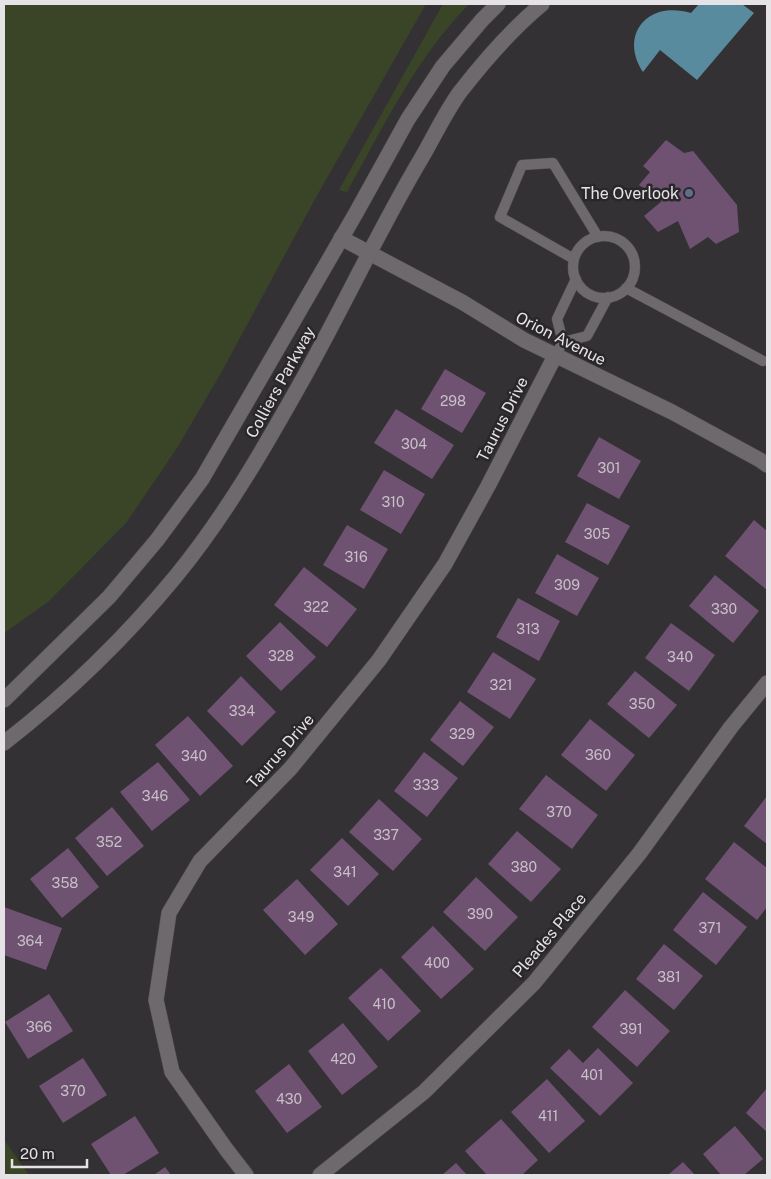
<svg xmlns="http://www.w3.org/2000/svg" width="771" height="1179" font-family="'Public Sans',sans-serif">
<rect width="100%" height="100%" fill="#343134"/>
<path fill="#3a4528" d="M4,4H426L315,199L221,373L177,448L126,523L48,602L4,633Z
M443,4H469C416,58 383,127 347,192L339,190Z
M4,1140L29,1175H4Z"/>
<path fill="#598b9e" d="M699,4H742L754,13L697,80L660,50L643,72C619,35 647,0 691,13Z"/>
<path fill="#6f5272" d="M666,140L684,153L693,151L737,205L739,232L716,244L708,237L690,249L678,221L658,232L644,216L662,201L639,185L650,172L643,166Z
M445,369L486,393L462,433L421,409Z
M396,409L454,445L432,479L374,443Z
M599,437L641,461L619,499L577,476Z
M384,470L425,494L401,534L360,510Z
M587,503L630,526L608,565L565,542Z
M754,520L767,531V590L725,556Z
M347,525L388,549L364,589L323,565Z
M557,554L599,578L577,616L535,593Z
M304,567L357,609L327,647L274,605Z
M715,575L759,611L733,643L689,606Z
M518,598L560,621L539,661L496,637Z
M280,622L316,657L281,691L246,656Z
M671,623L715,655L689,691L645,658Z
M493,652L536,679L510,719L467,692Z
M635,671L677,705L649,738L607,704Z
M241,676L276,712L242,746L207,711Z
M460,701L494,727L463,766L430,740Z
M188,716L233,766L200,796L155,745Z
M590,719L635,755L606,791L561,755Z
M424,752L458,778L427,817L394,791Z
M158,762L190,800L152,831L120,792Z
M546,775L598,815L572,849L519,809Z
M767,796V844L744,826Z
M379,799L422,839L393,871L349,832Z
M112,807L144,846L107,876L75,838Z
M517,831L561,869L531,902L488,864Z
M342,838L379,874L348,906L310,870Z
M734,842L767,868V907L757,920L705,879Z
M68,848L99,887L62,918L30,879Z
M476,877L518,917L485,951L443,912Z
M297,879L338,924L305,955L263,910Z
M703,892L747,927L716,965L673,930Z
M4,907L62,928L46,970L4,955Z
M433,926L474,969L441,999L401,957Z
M664,944L703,976L674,1010L636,979Z
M381,968L421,1011L388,1041L348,998Z
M625,990L670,1031L637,1067L592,1027Z
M49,994L73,1031L28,1059L5,1022Z
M343,1023L378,1067L342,1095L308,1051Z
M598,1048L633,1083L600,1116L550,1068L569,1049L583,1063Z
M83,1058L107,1095L63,1123L39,1086Z
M289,1064L322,1107L287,1133L255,1091Z
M547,1079L585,1121L549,1153L511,1112Z
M767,1088V1132L746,1113Z
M135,1116L159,1153L123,1175H111L91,1144Z
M501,1119L538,1160L522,1175H487L465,1151Z
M735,1126L763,1159L744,1175H721L703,1154Z
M683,1162L695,1175H668Z
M456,1163L467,1175H442Z
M165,1167L171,1175H154Z"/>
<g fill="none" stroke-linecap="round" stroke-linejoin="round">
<g stroke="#504e50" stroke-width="11">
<path id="lane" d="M573 267a31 31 0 1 1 62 0a31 31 0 1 1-62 0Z
M574,259L500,217L522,165L553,163L598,237
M626,288L763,361
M563,342L557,319L576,279
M555,356L563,342L587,336L608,297"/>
</g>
<g stroke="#504e50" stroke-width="16">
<path id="street" d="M341,238L462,302L524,340L672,412L760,460L767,465
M246,1175L226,1149L172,1072L156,1000L169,913L200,861L290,769L379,660L445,564L488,486L555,356
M320,1175L424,1092L534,983L639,854L731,727L767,683"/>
</g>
<g stroke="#504e50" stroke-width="16">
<path id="secondary" d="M4,700L109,597L157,540L202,479L356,213L408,119L443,66L482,20L498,4
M4,743C67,694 125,638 176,576C226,515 266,445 304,377C343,307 377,234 418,164C432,141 444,114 460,92C484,61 512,29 542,4"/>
</g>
<use href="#lane" stroke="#6d696d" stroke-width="10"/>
<use href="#street" stroke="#6d696d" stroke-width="15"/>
<use href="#secondary" stroke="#6d696d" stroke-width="15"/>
</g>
<circle fill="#5c6f8a" stroke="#2a272a" stroke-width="2" cx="689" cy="193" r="5"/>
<g text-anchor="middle" stroke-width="5" stroke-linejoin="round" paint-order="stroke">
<g font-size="14" fill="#c8bfc8">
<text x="453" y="406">298</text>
<text x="414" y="449">304</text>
<text x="609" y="473">301</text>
<text x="393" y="507">310</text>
<text x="597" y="539">305</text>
<text x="356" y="562">316</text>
<text x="567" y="590">309</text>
<text x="316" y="612">322</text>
<text x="724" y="614">330</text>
<text x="528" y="634">313</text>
<text x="281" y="661">328</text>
<text x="680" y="662">340</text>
<text x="501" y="690">321</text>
<text x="642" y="709">350</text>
<text x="242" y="716">334</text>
<text x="462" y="739">329</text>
<text x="598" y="760">360</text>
<text x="194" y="761">340</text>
<text x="426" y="790">333</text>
<text x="155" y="801">346</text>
<text x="559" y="817">370</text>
<text x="386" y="840">337</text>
<text x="109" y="847">352</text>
<text x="524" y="872">380</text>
<text x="345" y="877">341</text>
<text x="65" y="888">358</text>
<text x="480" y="919">390</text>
<text x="301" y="922">349</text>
<text x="710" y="933">371</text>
<text x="30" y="946">364</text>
<text x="437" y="968">400</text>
<text x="669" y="982">381</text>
<text x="384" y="1009">410</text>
<text x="39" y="1032">366</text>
<text x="631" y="1034">391</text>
<text x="343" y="1064">420</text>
<text x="592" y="1080">401</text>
<text x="73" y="1096">370</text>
<text x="289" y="1104">430</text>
<text x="548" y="1121">411</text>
</g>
<g font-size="16" fill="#e5e3e5" stroke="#2a272a" text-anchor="end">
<text x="679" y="199">The Overlook</text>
</g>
<g font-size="16" fill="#e5e3e5" stroke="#2a272a">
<text transform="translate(561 338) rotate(27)" y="6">Orion Avenue</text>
<text transform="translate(280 382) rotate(-61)" y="6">Colliers Parkway</text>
<text transform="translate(502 419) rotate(-63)" y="6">Taurus Drive</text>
<text transform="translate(280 751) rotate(-49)" y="6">Taurus Drive</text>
<text transform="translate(549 935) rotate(-50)" y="6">Pleades Place</text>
</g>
</g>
<rect width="771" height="1179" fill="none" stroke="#e5e3e5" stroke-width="10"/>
<path d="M12 1159v8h75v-8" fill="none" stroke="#e5e3e5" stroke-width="2.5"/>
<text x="20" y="1159" font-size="15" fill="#e5e3e5" stroke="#2a272a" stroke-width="4" paint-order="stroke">20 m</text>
</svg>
